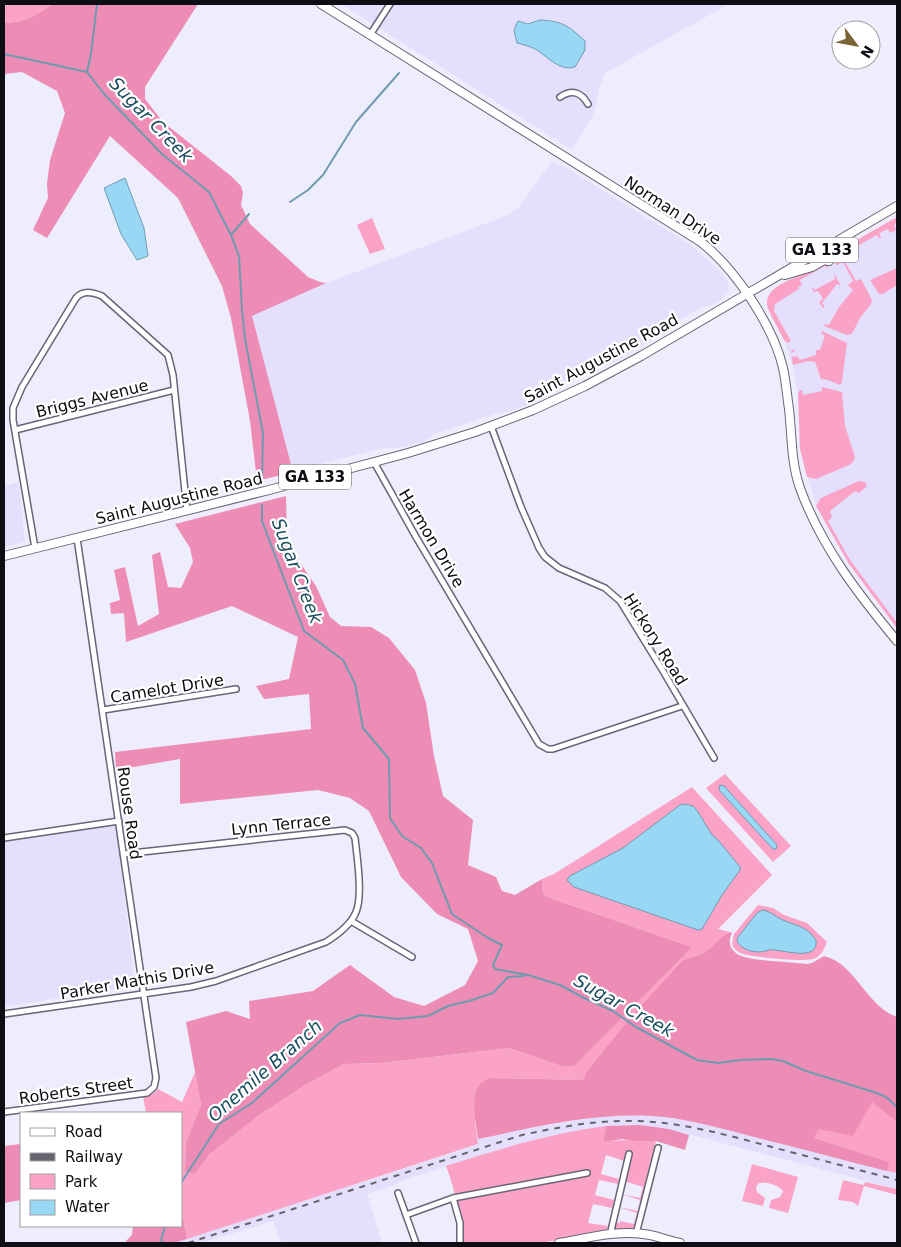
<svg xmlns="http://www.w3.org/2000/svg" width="901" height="1247" font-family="'DejaVu Sans',sans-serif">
<rect width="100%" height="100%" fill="#eeedfd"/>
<path fill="#e3dffc" d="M341,4H729L605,73L600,85L593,115L572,150Z
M552,161L570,170L691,245L722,273L728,282L729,292L721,300L713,305L700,308L680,320L665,332L617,361L601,365L545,393L533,402L512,411L495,414L435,434L423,442L397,448H384L324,463L311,470L294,475L252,316L326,283L506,216L518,208L523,202Z
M897,217V628L849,564L816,506L800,449L798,397L794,370L784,340L767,307V300L773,290L793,278L806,274L823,265L832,258L834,253Z
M19,482L25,542L4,547V486Z
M116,825L135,986L4,1007V841Z
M607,1116H650L679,1119L720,1128L897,1173V1189L669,1129L640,1125L606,1126L552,1136L500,1149L401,1181L395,1185L367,1194L382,1243H281L273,1221L201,1243H174L478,1145V1139L518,1129Z"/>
<path fill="#fba3c7" d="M4,4H52C35,17 25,22 4,23Z
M897,217V223L894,225L896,230L890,233L888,229L879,233L881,237L880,239L877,235L841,255L856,281L861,279L872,300L871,304L860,318L852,334L847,335L824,326L825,324L829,325L839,307L853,290L848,285L853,281L843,262L837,265L835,264L832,258L834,253Z
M372,218L385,249L370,254L357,225Z
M823,265H827L829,269L825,266L800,280L802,285L798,287L799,289L775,304L774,311L791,341L788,343L784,340C779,329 772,319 768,308C761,288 792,279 805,274C811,272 817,268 823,265Z
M897,268V285L883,294H879L870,280Z
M834,273L841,286L837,284L822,303L825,307L823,308L819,302L823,299L818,291L814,292L811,287L815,290L835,279Z
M822,331L847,343L842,382L840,385L828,380L821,379L815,362L808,361L793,365L791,351L795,349V351L791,353L793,357L797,356L800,360L816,355V350H820L825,335L821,334Z
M822,387L842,392L845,426L855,457L853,462L849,465L816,479L807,477L800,449L798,393L800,390H802L803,395L822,391Z
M859,481L865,482L867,486L859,493L855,491L830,511L832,517L828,521L850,560L897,623V628L849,564L816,506L821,498Z
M725,774L791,846L773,862L706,788Z
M692,787L772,875L718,929L730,932C719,937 714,946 705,952C698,957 689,957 682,961L633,1014L587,1071L583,1080L491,1078L475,1123L478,1144L187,1239L181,1206V1113H146L143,1096L153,1094L158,1089L182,1102L195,1072L201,1105L186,1142L185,1171L195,1174L210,1154L262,1113L307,1084L344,1064L381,1063L509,1048L561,1066L692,947L553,899L544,895L542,888V879L554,874Z
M758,905L773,908L784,915L807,923L827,942C824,949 821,957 813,959C803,962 753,957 743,954C738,952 734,950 732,944L734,934Z
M872,1101L897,1122V1173L887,1171L888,1162L814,1138L818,1129Z
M606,1126L603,1142C621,1139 637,1141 656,1141L633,1230L617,1231L614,1228V1222L620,1223V1221L634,1224L637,1213L618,1207L638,1211L640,1200L621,1194L640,1198L643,1187L624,1181L632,1153L627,1151L624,1161L606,1155L601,1174L619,1179L618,1184L599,1180L595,1195L614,1200L612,1208L593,1204L588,1223L608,1226L605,1232L540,1243H461C460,1216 456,1192 446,1166C498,1149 552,1133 606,1126Z
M752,1164L798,1177L788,1213L769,1208L771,1200L780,1197L783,1191C778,1185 766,1181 759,1183L756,1187L757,1192L765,1198L763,1206L742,1201Z
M843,1180L864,1185L865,1182L897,1189V1195L864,1186L858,1206L853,1202L838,1200Z"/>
<path fill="#ed8cb5" d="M52,4H198L145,87V99L163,122L231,176L241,186L243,193L241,205L250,224L308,277L320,282L326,283L252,316L293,472L257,481L250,421L231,318L222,286L178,198L110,136L47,238L33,230L48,198L47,184L50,160L65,113L57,91L22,72L4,74V23C25,22 35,17 52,4Z
M286,496L287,544L316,586L330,617L341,626L371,627L389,638L415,670L426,703L434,756L443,796L473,820L468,865L496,877L502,891L515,895L542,879V888L544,895L553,899L692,947L574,1066H561L509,1048L381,1063L344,1064L307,1084L262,1113L210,1154L195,1174L185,1171L186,1142L201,1105L186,1022L226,1011L250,1019L249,1001L313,991L350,965L394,997L424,1006L465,985L478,961L468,929L437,914L401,877L369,811L350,798L318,790L180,804V759L116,770L115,752L311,729L309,694L264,699L256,686L289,679L298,637L232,606L126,642L124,613L111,614L110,603L120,600L114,570L125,567L138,626L159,614L152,555L160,552L168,587L181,588L193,562L190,548L175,524Z
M730,932L732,933C728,941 729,948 737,954C746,961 793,962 807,964L812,963L824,956C855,963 867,1007 897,1017V1122L872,1102L853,1136L819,1129L814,1138L889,1162L887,1171C843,1160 799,1148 754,1137C720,1128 686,1118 651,1116C592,1113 535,1127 478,1139C476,1126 470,1094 480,1084C483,1081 488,1079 491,1078L583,1080L587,1071L633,1014L682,961C689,957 698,957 705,952C714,946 719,937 730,932Z
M640,1125L669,1129L689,1135L685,1150L656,1141H634L622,1139L603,1142L606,1126Z
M21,1144V1200L4,1203V1146Z
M181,1206L187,1239L174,1243H124L132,1235L133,1226H181Z"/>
<path fill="#98d8f4" stroke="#6f9bb0" d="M540,20C562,21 569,26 585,41V50L575,67C558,72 546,54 533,48C528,46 522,44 517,43L514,30L518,21L528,24Z
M125,178L144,228L148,256L137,260L121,234L104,188Z
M720,785L724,786L777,845L776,849H773L719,790Z
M685,804L693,806L698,812L712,835L718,840L740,867V870L722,895L702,929L698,930L574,887L567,880L570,876L623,848L680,805Z
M762,910C771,911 775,917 783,920C798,927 805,925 816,940C819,962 784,950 773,950C765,949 772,950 765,951C756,954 741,950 737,941L738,937L757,913Z"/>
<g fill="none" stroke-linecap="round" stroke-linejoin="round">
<path stroke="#6f9bb0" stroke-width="2" d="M97,4L91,54L87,72L104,94L162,154L209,192L231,235L239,256L242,310L245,339L263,433L262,479
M4,54L87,72
M290,202L308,190L323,175L356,122L399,73
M231,235L249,214
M262,505V521L304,631L343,660L355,684L363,728L389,759L390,818L402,836L421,848L432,863L452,914L488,938L502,945L493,965L495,969L528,975L560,985L584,998L613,1011L636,1027L697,1060L718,1063L741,1060L771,1059L783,1061L806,1071L877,1093L886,1097L897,1107
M181,1183L219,1124L252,1103L340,1023L360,1015L398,1019L428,1016L448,1006L469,1001L493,993L508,977L524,976
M163,1243L161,1240L165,1226"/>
<g stroke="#676577" stroke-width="8">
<path id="street" d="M370,35L390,4
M560,97C572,89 581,92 588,104
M491,426L521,507L539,548L545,557L559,568L605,588L620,601L663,671L714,758
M15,430L174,390
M374,462L416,537L539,744L548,749H553L682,706
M35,548L13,420V408L22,387L76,298C83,290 92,292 102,296L168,355L173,375L187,511
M103,710L236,689
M4,838L119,821
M351,921L412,957
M4,1014L191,987L216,981L326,942C337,935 351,925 356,912C363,896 357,856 355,838L352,833L345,830L123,854
M4,1112L147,1093L154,1087L156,1078L77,538
M398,1193L416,1243
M453,1198L460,1223V1243
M406,1215L453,1198L587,1173
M636,1234L658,1148
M610,1235L629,1154"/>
</g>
<g stroke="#676577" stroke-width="10">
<path id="secondary" d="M321,4L701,242C735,269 773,325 783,368C786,381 787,396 789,409C792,435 791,463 800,488C821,546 858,594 897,641
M559,1243C588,1238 620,1229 650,1235C660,1237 670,1241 680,1243"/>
</g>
<g stroke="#676577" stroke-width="10">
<path id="primary" d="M785,275L812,267L824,260L829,261
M4,556L269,490L408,453L475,432L533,410L585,386L641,356L897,206"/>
</g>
<use href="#street" stroke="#fff" stroke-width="5"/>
<use href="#secondary" stroke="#fff" stroke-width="8"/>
<use href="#primary" stroke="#fff" stroke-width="8"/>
<path stroke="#65646e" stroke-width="2" stroke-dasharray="6 6" stroke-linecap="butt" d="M188,1243L522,1135C559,1127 596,1120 635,1121C686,1122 737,1138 787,1151C824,1161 860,1170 897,1180"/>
</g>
<g text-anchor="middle" stroke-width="4.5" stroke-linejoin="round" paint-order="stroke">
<g fill="#fff" stroke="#56565a" stroke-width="1">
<rect x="786" y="237.5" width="72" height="25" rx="4"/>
<rect x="279" y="464.5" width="72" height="25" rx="4"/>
</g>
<g font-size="15" font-weight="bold" fill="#0e0d13">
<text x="822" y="255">GA 133</text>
<text x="315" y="482">GA 133</text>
</g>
<g font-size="16" fill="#0e0d13" stroke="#fff">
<text transform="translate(673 210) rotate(33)" y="6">Norman Drive</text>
<text transform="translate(601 358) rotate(-28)" y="6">Saint Augustine Road</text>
<text transform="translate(92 398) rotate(-14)" y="6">Briggs Avenue</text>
<text transform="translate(179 498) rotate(-14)" y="6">Saint Augustine Road</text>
<text transform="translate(432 538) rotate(59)" y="6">Harmon Drive</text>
<text transform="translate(656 639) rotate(58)" y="6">Hickory Road</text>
<text transform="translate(167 688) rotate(-9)" y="6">Camelot Drive</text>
<text transform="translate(130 813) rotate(82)" y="6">Rouse Road</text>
<text transform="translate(281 824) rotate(-6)" y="6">Lynn Terrace</text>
<text transform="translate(137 980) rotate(-10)" y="6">Parker Mathis Drive</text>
<text transform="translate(76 1090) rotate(-8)" y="6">Roberts Street</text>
</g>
<g font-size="18" font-style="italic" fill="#1b4e61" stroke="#fff">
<text transform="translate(151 120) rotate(46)" y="6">Sugar Creek</text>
<text transform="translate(297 571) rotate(69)" y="6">Sugar Creek</text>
<text transform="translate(624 1006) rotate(29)" y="6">Sugar Creek</text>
<text transform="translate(265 1071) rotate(-41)" y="6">Onemile Branch</text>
</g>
</g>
<rect width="901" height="1247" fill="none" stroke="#0e0d13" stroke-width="10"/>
<rect x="20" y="1112" width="162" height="115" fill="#ffffff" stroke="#9f9ea1"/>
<rect x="30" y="1128" width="25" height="8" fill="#ffffff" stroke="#9f9ea1"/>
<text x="65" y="1137" font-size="15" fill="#0e0d13">Road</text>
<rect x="30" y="1153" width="25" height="8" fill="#65646e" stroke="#9f9ea1"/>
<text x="65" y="1162" font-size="15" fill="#0e0d13">Railway</text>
<rect x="30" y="1174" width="25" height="15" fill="#fba3c7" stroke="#9f9ea1"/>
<text x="65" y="1187" font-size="15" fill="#0e0d13">Park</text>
<rect x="30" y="1200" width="25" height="15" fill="#98d8f4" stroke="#9f9ea1"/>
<text x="65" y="1212" font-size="15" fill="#0e0d13">Water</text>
<g transform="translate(856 45) rotate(122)"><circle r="24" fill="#ffffff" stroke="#9f9ea1"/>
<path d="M0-4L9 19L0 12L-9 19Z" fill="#796634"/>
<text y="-8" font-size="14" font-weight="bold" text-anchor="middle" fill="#0e0d13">N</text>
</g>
</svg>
